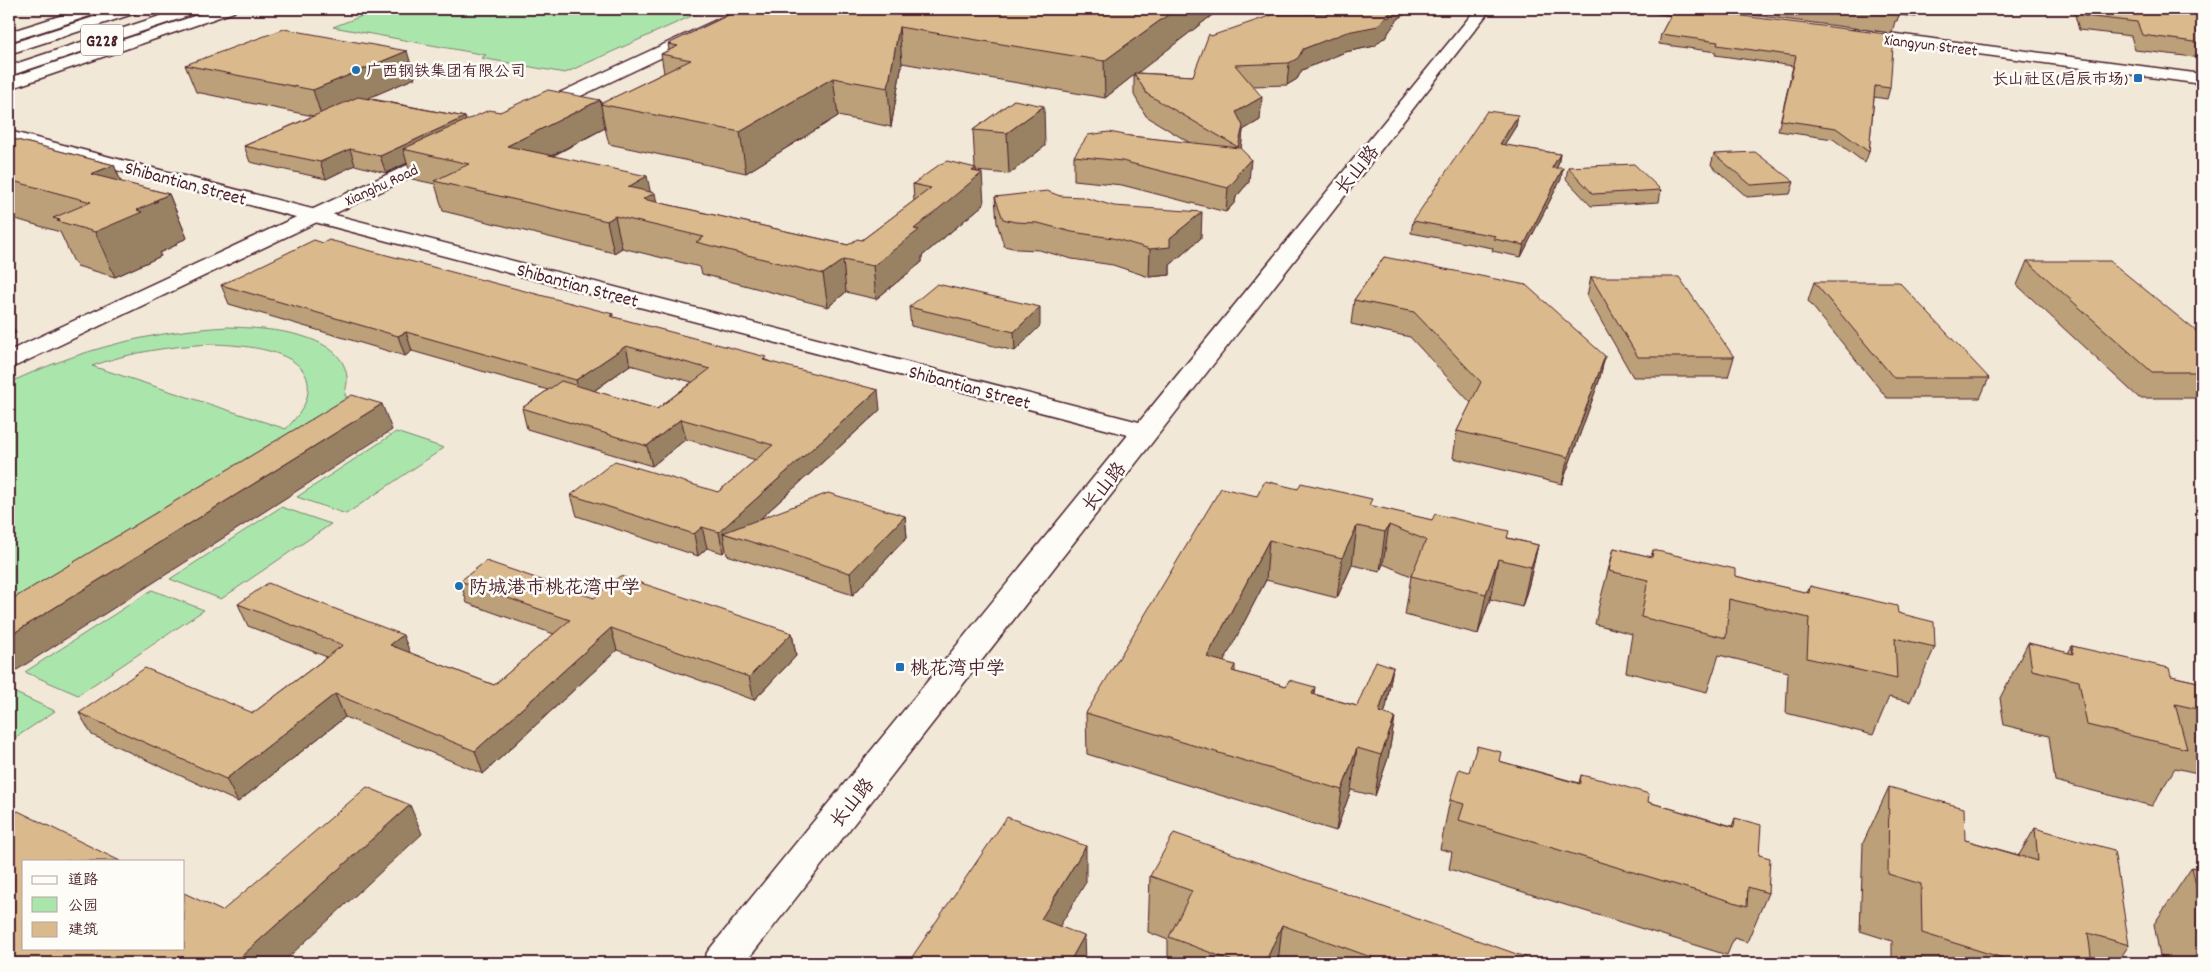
<svg xmlns="http://www.w3.org/2000/svg" width="2211" height="972" font-family="Dekko,'LXGW WenKai TC',sans-serif">
<rect width="100%" height="100%" fill="#f2e8d7"/>
<filter id="ink" filterUnits="userSpaceOnUse"><feTurbulence type="fractalNoise" baseFrequency=".02" numOctaves="2"/><feDisplacementMap in="SourceGraphic" scale="10" xChannelSelector="R" yChannelSelector="G"/><feConvolveMatrix kernelMatrix="1 2 1 2 8 2 1 2 1" color-interpolation-filters="sRGB"/></filter>
<g filter="url(#ink)">
<path fill="#aae6ac" stroke="#7a826c" fill-rule="evenodd" d="M354,9H707L565,73L481,58L486,55L333,27L367,14L349,10Z
M228,327C262,328 342,331 347,377C348,383 345,390 345,396L381,408L9,640V383C78,350 151,331 228,327ZM212,344C242,345 319,349 307,397C304,410 294,420 286,429L92,366C130,352 172,346 212,344Z
M396,432L444,448L346,514L297,497Z
M281,507L331,524L221,599L170,579Z
M152,590L204,610L78,695L25,672Z
M9,690L55,711L9,742Z"/>
<g fill="none" stroke-linecap="round" stroke-linejoin="round">
<g stroke="#4a1f2b" stroke-width="3">
<path id="street" d="M740,9H759L757,12L543,114H531L528,110L531,106Z
M444,148L451,150L453,154L451,158L18,365L9,367V351Z"/>
</g>
<g stroke="#4a1f2b" stroke-width="3">
<path id="secondary" d="M82,9H104L102,12L9,42V32Z
M215,9H236L234,12L9,89V78Z
M1476,9H1491L745,963H702L708,951L1128,435L9,142V131L1139,422Z
M1652,9H1695L1715,12L1718,15L1715,18L1710,20L1659,13L1654,12Z
M1857,29L2202,74V84L1851,37L1849,34L1851,31Z"/>
</g>
<g stroke="#4a1f2b" stroke-width="3">
<path id="highway" d="M119,9H141L139,12L9,54V44Z
M181,9H202L200,12L9,76V66Z"/>
</g>
<use href="#street" fill="#fdfcf7" fill-rule="evenodd"/>
<use href="#secondary" fill="#fdfcf7" fill-rule="evenodd"/>
<use href="#highway" fill="#fdfcf7" fill-rule="evenodd"/>
</g>
<path fill="#bba079" stroke="#4a1f2b" fill-rule="evenodd" d="M741,9H1220L1137,73L1193,76L1211,36L1307,14L1302,9H1413L1398,19L1388,33L1387,37L1382,39L1375,46L1345,52L1302,70L1297,79L1287,85L1252,86L1260,120L1243,130L1241,149L1249,182L1236,197L1235,202L1226,212L1122,185L1074,180V156L1130,136L1190,143L1146,116L1134,95V75L1105,98L902,63L891,127L838,116L746,173L609,144L605,128L553,156L651,192L656,202L848,245L862,240L914,201L913,184L975,168L973,130L1014,100L1045,146L1009,174L976,171L984,204L922,256V262L876,299L846,292L828,307L702,274L700,267L622,248L614,253L443,211L435,184L412,179L407,163L386,173L355,165L326,179L250,162L244,146L313,116L196,92L185,65L415,78L367,98L465,117L466,121L500,112L600,100L601,104L664,73L661,54L669,50L668,44Z
M1674,9L1890,88L1887,99L1874,97L1869,152L1865,163L1833,139L1778,131L1793,66L1715,55L1716,52L1659,44L1661,34Z
M1705,9H1919L1916,17L1899,15L1897,21H1895L1892,33Z
M2058,9H2202V58L2135,50L2131,36L2079,30L2074,11Z
M1518,115L1516,126L1504,145L1560,154L1558,165L1556,168L1561,179L1521,257L1492,251L1493,248L1411,233L1413,221Z
M9,138L114,165L121,182L169,194L187,238L176,243V245L159,253L161,256L115,277L77,266L76,263L74,262L60,232L9,217Z
M1714,154L1794,182L1790,194L1747,197L1711,165Z
M1568,167L1661,190L1659,202L1591,206L1566,179Z
M1060,196L1201,238L1170,265V275L1149,277L1113,265L1072,259L1039,250L1017,249L1004,246L997,223L995,197Z
M1384,257L1605,356L1599,381L1562,484L1453,458L1457,431L1471,403L1410,337L1351,324L1354,300Z
M2027,261L2202,336V398H2139L2017,285Z
M1591,277L1734,357L1728,377H1633L1587,296Z
M1814,282L1989,378L1980,398H1887L1808,301Z
M221,285L613,314V317L766,360L880,410L761,518L905,516L907,537L853,595L727,555L726,550L723,553L707,548L698,556L577,516L571,495L718,492L756,460L686,439L652,466L527,429L522,408L548,390L412,351L405,356L229,304ZM630,365L692,382L657,409L594,391Z
M909,307L1040,326L1015,351L911,326Z
M1257,496L1371,506L1538,545L1529,584L1522,607L1490,599L1478,634L1405,615L1411,576L1383,564L1380,571L1352,565L1337,598L1266,580L1223,662L1235,665V672L1286,686L1315,687L1314,694L1357,706L1393,667L1386,708L1384,714L1395,717L1388,758L1375,796L1351,790L1336,831L1087,754L1086,713Z
M1614,548L1651,557L1653,550L1735,576L1807,593L1810,586L1898,613L1935,647L1910,702L1889,697L1873,735L1786,713L1788,672L1719,655L1707,692L1626,672L1632,634L1595,624L1600,601Z
M460,581L594,598L792,633L796,656L754,700L617,650L483,774L345,717L238,802L92,735L79,713H253L327,657L248,626L238,604L410,653L494,685L554,634L467,603Z
M2028,643L2068,653L2072,646L2171,676L2202,683V774L2175,768L2152,806L2055,781L2049,736L2004,725L2000,698Z
M1499,761L1579,783L1581,775L1648,802L1732,826L1735,818L1759,855L1768,893L1747,942L1734,938L1727,955L1449,869L1452,852L1440,849L1450,800L1469,772Z
M1889,787L1965,840L2019,855L2035,828L2129,945L2117,963H1892V941L1860,931L1863,843Z
M2192,867L2202,870V963H2176V962L2160,957L2154,924Z
M1150,876L1542,963H1168V940L1148,932Z"/>
<path fill="#998263" stroke="#4a1f2b" d="M1176,9H1220L1135,75L1134,73V75L1105,98L1104,61Z
M1393,9H1413L1398,19L1388,33L1387,37L1382,39L1375,46L1345,52L1302,70L1297,79L1287,85L1289,63L1303,49L1389,14Z
M899,27L902,63L891,127L888,88Z
M407,51L415,78L322,118L313,90Z
M833,78L838,116L746,173L740,132Z
M1262,97L1260,120L1243,130L1241,149L1236,171L1238,147L1236,112Z
M600,100L605,128L514,175L507,146Z
M1044,106L1045,146L1009,174L1007,133Z
M1518,115L1516,126L1498,155L1500,144Z
M465,117L469,134L403,149L407,163L386,173L380,156Z
M350,149L355,165L326,179L320,162Z
M1560,154L1558,165L1550,180L1552,168Z
M1251,159L1249,182L1236,197L1235,202L1226,212L1228,188L1237,174Z
M114,165L132,208L91,174Z
M976,168L977,178L982,173L984,204L922,256V262L876,299L873,266L914,229Z
M1563,168L1561,179L1521,257L1524,245Z
M647,176L651,195L655,193L661,224L628,187Z
M169,194L187,238L176,243V245L159,253L161,256L115,277L95,232L154,201Z
M1202,212L1201,238L1170,265V275L1149,277L1150,249L1170,238Z
M615,216L622,248L614,253L607,221Z
M843,260L846,292L828,307L823,274Z
M1040,307V326L1015,351L1014,332Z
M9,319L16,333L9,337Z
M406,332L412,351L405,356L398,336Z
M626,346L630,365L581,400L576,380Z
M1605,356L1599,381L1562,484L1568,457Z
M878,390L880,410L739,538L723,533L726,550L723,553L719,532Z
M382,404L392,430L9,675V636Z
M681,419L686,439L652,466L647,446Z
M905,516L907,537L853,595L850,573Z
M1389,525L1383,564L1380,571L1385,532Z
M1357,526L1352,565L1337,598L1342,558Z
M702,527L707,548L698,556L694,534Z
M1269,540L1266,580L1205,698L1207,657Z
M1538,545L1529,584L1522,607L1531,567Z
M1498,559L1490,599L1478,634L1486,594Z
M611,628L617,650L483,774L475,751Z
M792,633L796,656L754,700L749,677Z
M403,635L412,657L390,645Z
M1393,667L1386,708L1372,753L1379,712Z
M335,694L345,717L238,802L226,779Z
M1395,717L1388,758L1375,796L1381,755Z
M1357,748L1351,790L1336,831L1342,790Z
M410,805L422,834L282,963H234Z
M1086,846V882L1042,956L1041,919Z
M1282,925L1278,963H1265Z
M1084,936L1085,963H1069Z"/>
<path fill="#daba8d" stroke="#4a1f2b" d="M741,9H1176L1104,61L899,27L888,88L833,78L740,132L600,104L691,60L661,54L678,46L668,44Z
M1324,9H1393L1389,14L1390,17L1384,18L1378,26L1347,32L1303,49L1298,58L1289,63L1235,65L1262,97L1236,112L1243,126L1238,147L1147,94L1134,73L1193,76L1209,34L1211,36L1275,14H1329Z
M1674,9H1686L1894,35L1890,88L1875,86L1869,152L1836,128L1781,120L1796,56L1717,45L1718,42L1661,34Z
M1863,9H1898V13Z
M2083,9H2202V43L2142,35L2137,22L2084,16Z
M284,29L407,51L313,90L185,65Z
M548,90L600,100L507,146L647,176L628,187L655,193L643,199L848,245L857,239L862,240L931,188L913,184L939,165L947,161L976,168L972,171L982,173L914,229L919,230L873,266L843,260L823,274L696,242L704,237L615,216L607,221L434,181L469,164L403,149L489,110L500,112Z
M358,97L465,117L380,156L350,149L320,162L244,146Z
M1014,100L1044,106L1007,133L973,130Z
M1487,111L1518,115L1500,144L1560,154L1552,168H1563L1524,245L1494,239L1496,236L1413,221Z
M1109,132L1130,136L1240,148L1251,159L1237,174V178L1228,188L1122,161L1074,156L1088,135Z
M9,138L114,165L91,174L169,194L154,201H158L137,210L142,212L95,232L57,221L60,220L53,218L91,202L9,180Z
M1755,152L1794,182L1751,185L1714,154Z
M1634,164L1661,190L1593,194L1568,167Z
M1047,191L1060,196L1083,197L1114,206L1202,212L1170,238V247L1150,249L1113,238L1072,232L1038,223L1015,222L1003,219L995,197Z
M314,240L323,243L329,240L613,314L610,316L766,357L763,360L878,390L719,532L702,527L694,534L571,495L615,461L718,492L773,445L681,419L647,446L522,408L561,381L657,409L710,369L626,346L576,380L406,332L398,336L221,285Z
M1384,257L1526,285L1605,356L1568,457L1457,431L1481,382L1414,312L1354,300Z
M2027,261H2110L2202,336V372H2152Z
M1591,277H1679L1734,357H1638Z
M1814,282H1899L1989,378H1894Z
M937,284L1040,307L1014,332L909,307Z
M352,395L382,404L9,636V601Z
M1265,481L1298,489L1301,483L1372,499L1369,505L1432,520L1435,514L1509,531L1507,538L1538,545L1531,567L1498,559L1486,594L1411,576L1426,540L1389,525L1385,532L1357,526L1342,558L1269,540L1207,657L1235,665L1232,671L1286,686L1289,680L1315,687L1312,694L1357,706L1376,661L1393,667L1379,712L1395,717L1381,755L1357,748L1342,790L1086,713L1221,488L1257,496Z
M828,493L905,516L850,573L723,533Z
M1614,548L1652,557L1653,550L1735,569V576L1809,593L1810,586L1897,606L1898,613L1934,622L1935,647L1895,638L1897,679L1807,658L1809,618L1729,599L1726,638L1641,617L1648,580L1609,571Z
M486,561L594,598L620,576L792,633L749,677L611,628L475,751L335,694L226,779L79,713L145,668L253,713L343,645L238,604L268,583L403,635L390,645L494,685L570,620L460,581Z
M2028,643L2073,654L2072,646L2169,668L2171,676L2202,683V710L2175,704L2187,749L2087,725L2079,681L2032,670Z
M1477,746L1501,752L1499,761L1580,784L1581,775L1606,781L1649,794L1648,802L1734,827L1735,818L1761,825L1759,855L1770,858L1768,893L1748,887L1747,906L1459,820L1464,804L1450,800L1459,769L1469,772Z
M367,787L410,805L234,963H9V817L18,811L120,861H24V948H184V893L222,911Z
M1889,787L1964,808L1965,840L2038,861L2035,828L2114,850L2129,945L2088,933L2092,963H2019L1922,933L1921,884L1888,874Z
M1007,817L1086,846L1041,919L1084,936L1069,963H908Z
M1174,833L1542,963H1378L1379,960L1282,925L1265,963H1238L1169,937L1192,891L1150,876Z
M2192,867L2202,870V901L2199,900Z"/>
</g>
<g fill="#1f6fb2" stroke="#fdfcf7" stroke-width="2">
<circle cx="356" cy="70" r="5"/>
<rect x="2133" y="73" width="10" height="10" rx="2.5"/>
<circle cx="459" cy="586" r="5"/>
<rect x="895" y="662" width="10" height="10" rx="2.5"/>
</g>
<g text-anchor="middle" stroke-width="5" stroke-linejoin="round" paint-order="stroke">
<g font-size="16" fill="#4a1f2b" stroke="#fdfcf7">
<text transform="translate(1931 44) rotate(7)" y="6">Xiangyun Street</text>
<text transform="translate(381 184) rotate(-25)" y="6">Xianghu Road</text>
</g>
<g font-size="16" fill="#4a1f2b" stroke="#fdfcf7" text-anchor="start">
<text x="366" y="76">广西钢铁集团有限公司</text>
<text x="2128" y="84" text-anchor="end">长山社区(启辰市场)</text>
</g>
<rect fill="#fdfcf7" stroke="#806168" stroke-width="1" x="81" y="24.5" width="42" height="31" rx="4"/>
<g font-size="18" font-weight="bold" fill="#4a1f2b">
<text x="102" y="46">G228</text>
</g>
<g font-size="19" fill="#4a1f2b" stroke="#fdfcf7">
<text transform="translate(1356 169) rotate(-51)" y="7">长山路</text>
<text transform="translate(186 182) rotate(15)" y="7">Shibantian Street</text>
<text transform="translate(578 284) rotate(15)" y="7">Shibantian Street</text>
<text transform="translate(970 386) rotate(15)" y="7">Shibantian Street</text>
<text transform="translate(1103 486) rotate(-51)" y="7">长山路</text>
<text transform="translate(851 802) rotate(-51)" y="7">长山路</text>
</g>
<g font-size="19" fill="#4a1f2b" stroke="#fdfcf7" text-anchor="start">
<text x="469" y="593">防城港市桃花湾中学</text>
<text x="910" y="674">桃花湾中学</text>
</g>
</g>
<rect width="2211" height="972" fill="none" stroke="#fdfcf7" stroke-width="30"/>
<rect x="15" y="15" width="2181" height="942" fill="none" stroke="#4a1f2b" stroke-width="2" filter="url(#ink)"/>
<rect x="22" y="860" width="162" height="90" fill="#fdfcf7" stroke="#b5a4a5"/>
<rect x="32" y="876" width="25" height="8" fill="#fdfcf7" stroke="#b5a4a5"/>
<text x="68" y="884" font-size="15" fill="#4a1f2b">道路</text>
<rect x="32" y="897" width="25" height="15" fill="#aae6ac" stroke="#b5a4a5"/>
<text x="68" y="910" font-size="15" fill="#4a1f2b">公园</text>
<rect x="32" y="922" width="25" height="15" fill="#daba8d" stroke="#b5a4a5"/>
<text x="68" y="934" font-size="15" fill="#4a1f2b">建筑</text>
</svg>
